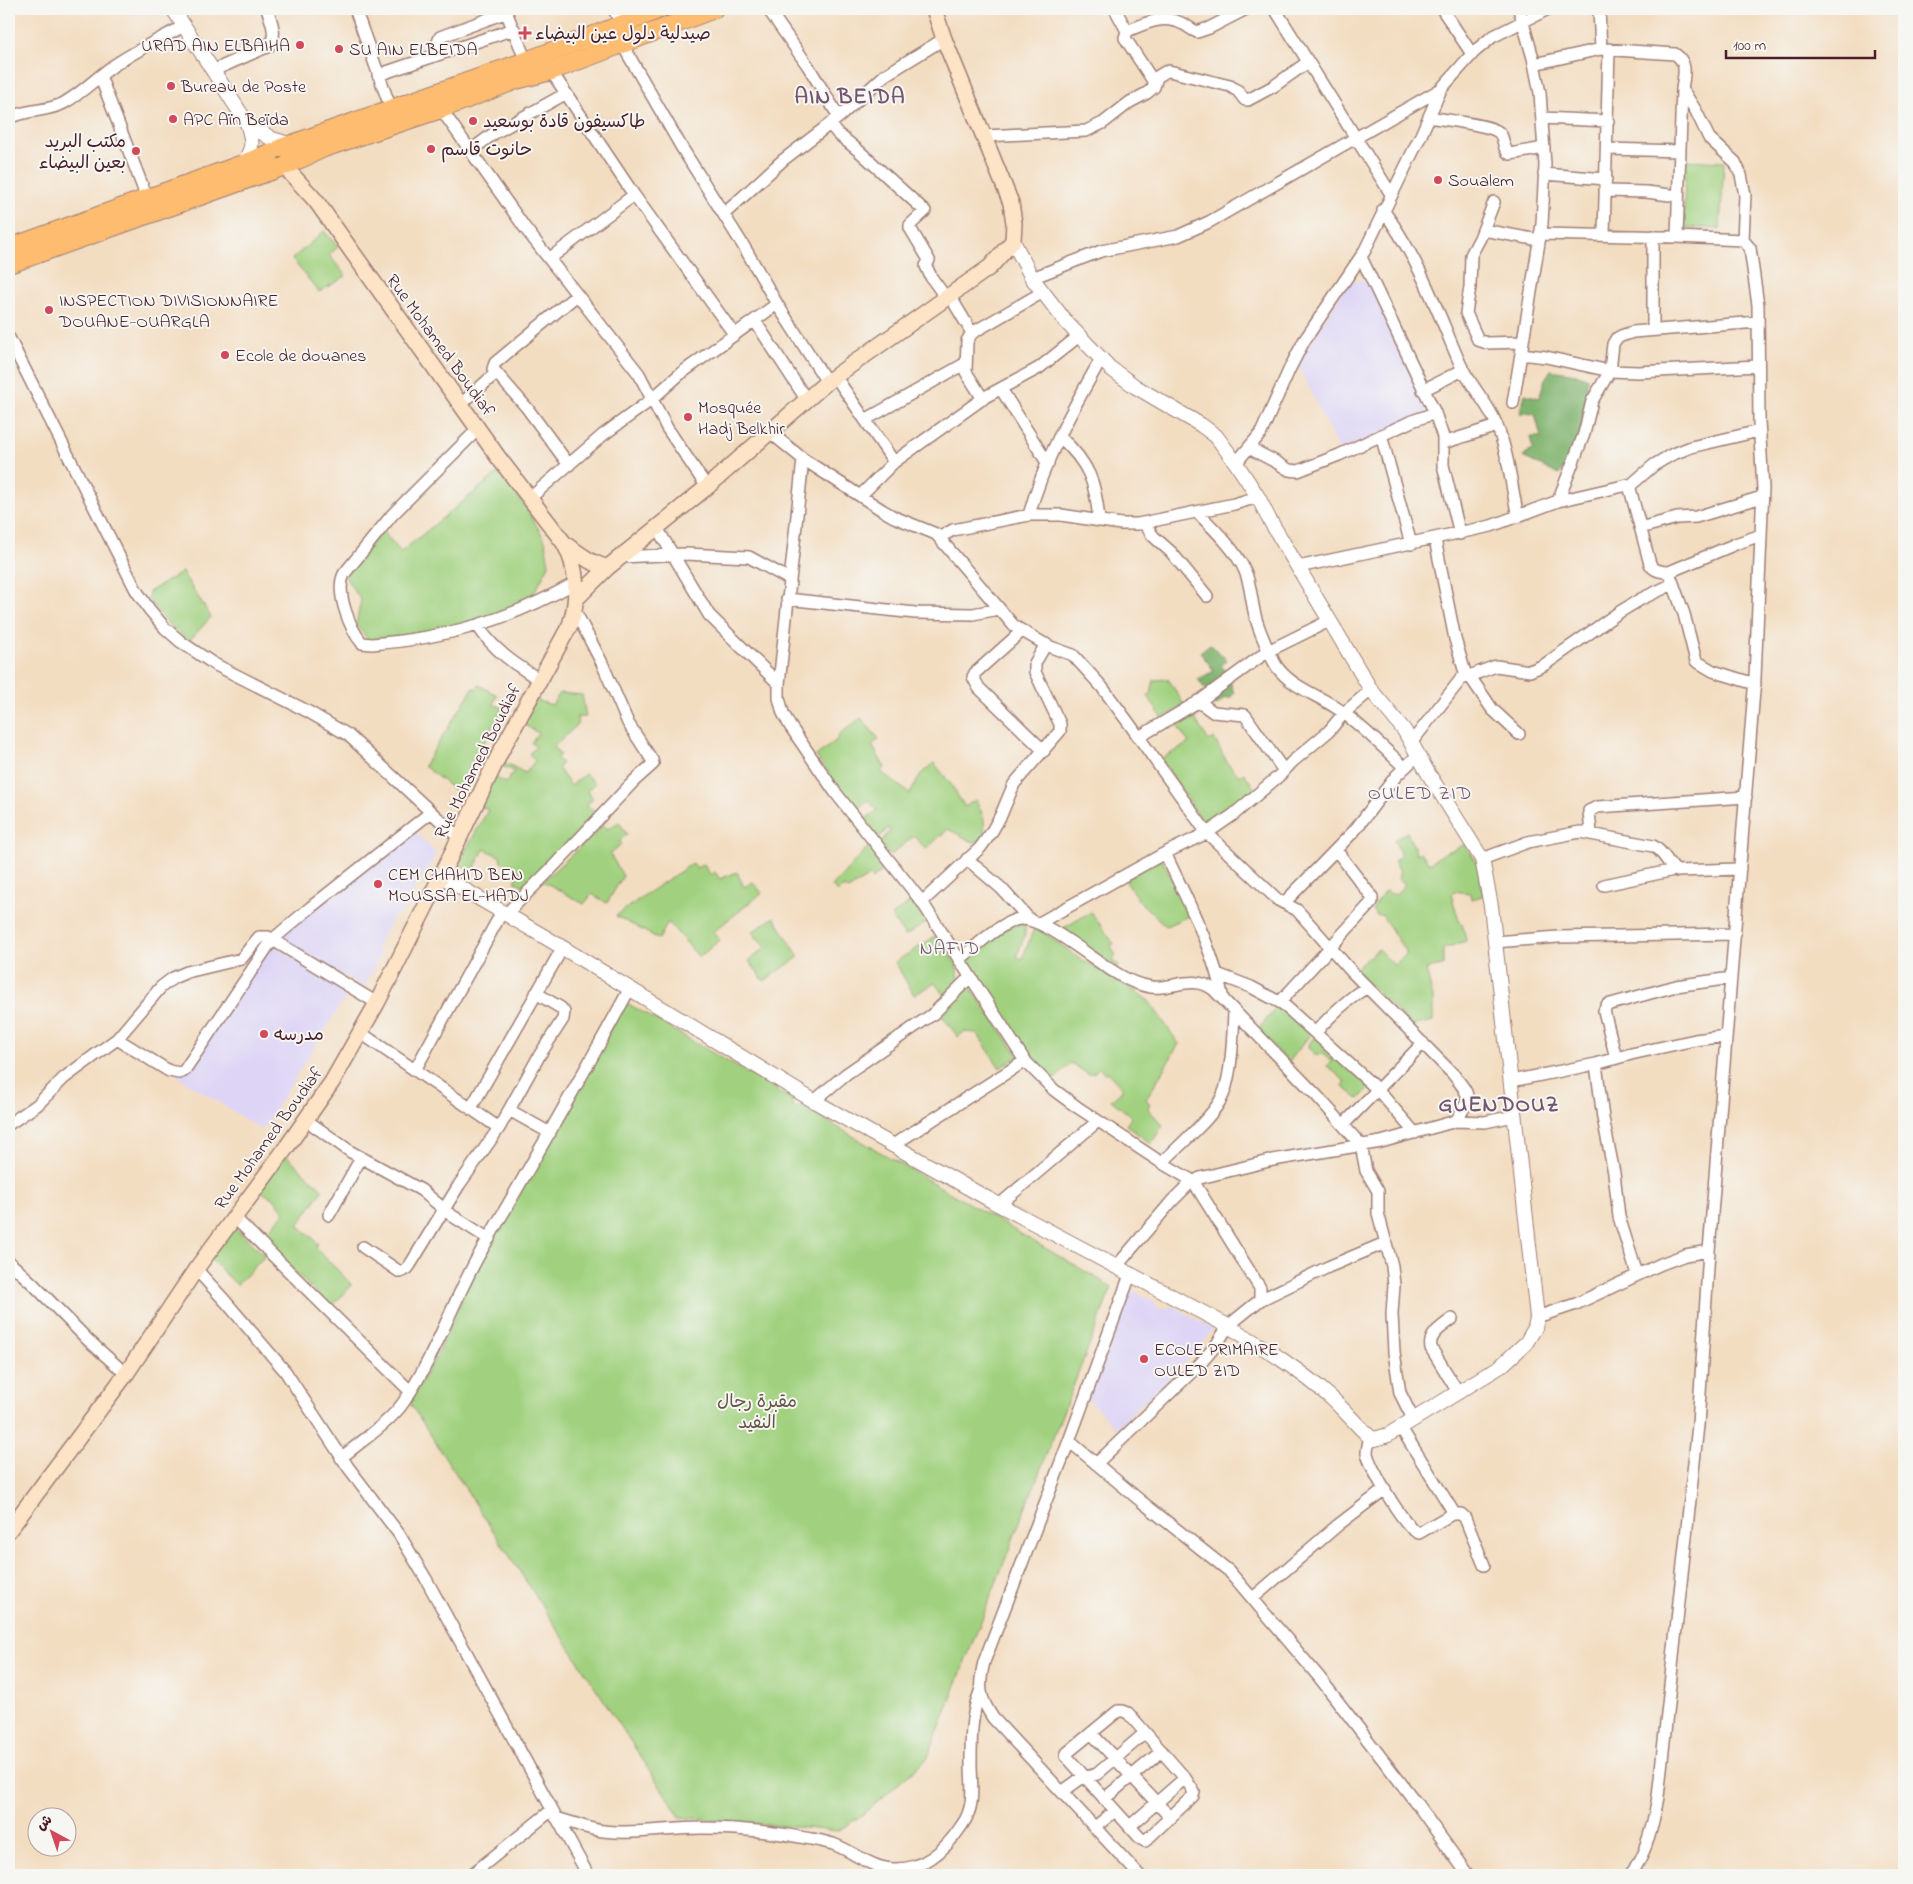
<svg xmlns="http://www.w3.org/2000/svg" width="1913" height="1884" font-family="'Indie Flower','Playpen Sans Arabic',sans-serif">
<rect width="100%" height="100%" fill="#f6f6f2"/>
<filter id="ink" filterUnits="userSpaceOnUse"><feTurbulence type="fractalNoise" baseFrequency=".02" numOctaves="2"/><feDisplacementMap in="SourceGraphic" scale="10" xChannelSelector="R" yChannelSelector="G"/><feConvolveMatrix kernelMatrix="1 2 1 2 8 2 1 2 1" color-interpolation-filters="sRGB"/></filter>
<filter id="wash" filterUnits="userSpaceOnUse"><feTurbulence type="fractalNoise" baseFrequency=".0096" numOctaves="4" result="noise"/><feDisplacementMap in="SourceGraphic" scale="20" xChannelSelector="R" yChannelSelector="G"/><feGaussianBlur stdDeviation="1.12" result="paint"/><feColorMatrix in="noise" values="0 0 0 0 0 0 0 0 0 0 0 0 0 0 0 0 0 1.4 0 .05"/><feComposite in="paint" operator="in"/></filter>
<g filter="url(#wash)">
<rect width="100%" height="100%" fill="#f3ddc1"/>
<path fill="#ded5f6" d="M1369,280L1430,411L1339,451L1297,363L1349,281Z
M410,825L436,854L401,913L394,916L376,948L381,953L364,988L275,935Z
M268,942L349,992L262,1130L177,1076Z
M1129,1289L1154,1301L1156,1306L1161,1310L1173,1306L1213,1329L1190,1359H1188L1116,1428L1086,1397Z"/>
<path fill="#a1d17f" stroke="#767855" d="M1686,160L1724,162L1720,229L1683,227Z
M324,231L338,247L329,255L346,276L319,292L292,259Z
M499,472L525,506L545,540L549,565L532,597L521,606L482,623L369,641L356,625L361,600L345,577L382,531L401,552Z
M182,572L211,617L190,640L187,639L169,625L148,599L149,592Z
M1168,679L1185,706L1162,718L1148,696L1151,694L1154,680Z
M479,685L497,695L493,704L503,708L457,792L424,766L473,688L476,689Z
M560,693L582,695L586,717H577L578,724L554,747L560,755L556,758L562,763L558,768L571,786L585,774L595,783L587,791L593,799L586,805L600,815L538,878L534,876L529,888L515,882L520,872L500,861L501,857L484,849L473,871L458,864L488,810L475,803L491,775L506,783L514,771L497,764L499,759L525,773L535,761L529,754L536,746L531,743L538,733L523,724L535,700L552,705Z
M1190,711L1209,741L1214,738L1228,764L1239,776L1244,773L1257,792L1206,827L1161,759L1189,743L1173,720Z
M861,718L879,739L872,745L885,768L881,772L910,794L921,774L934,763L950,783L965,807L975,800C984,814 987,825 982,841L973,842L948,829L926,849L914,836L890,856L880,844L890,830L888,828L879,838L863,821L877,810L868,800L855,811L816,756L838,739V735Z
M619,822L627,834L620,840L621,844L610,854L623,876L607,903L592,894L584,904L543,881L604,825L607,829Z
M1407,832L1417,854L1421,852L1429,863L1448,851H1452L1465,844L1478,865L1483,896L1471,899L1470,893L1454,891L1451,894L1459,921L1462,923L1466,941L1443,949V966L1426,969L1433,998V1021L1412,1026L1354,970L1378,949L1394,965L1407,954L1382,915L1377,916L1372,910L1385,891L1395,895L1405,884L1398,879L1400,871L1394,861L1401,855L1394,840Z
M871,844L889,866L872,879L869,876L848,890L844,887L837,892L832,886Z
M1161,858L1191,915L1166,926L1139,901L1125,880Z
M693,863L697,868L703,864L711,875L715,872L720,879L737,872L744,887L753,882L762,893L713,932L720,940L699,957L668,922L659,939L616,916L646,894Z
M914,900L929,921L905,936L891,916Z
M1091,912L1114,944L1111,947L1116,956L1112,961L1119,965L1118,968L1067,938L1062,929Z
M774,917L799,957L764,981L749,961L765,948L752,932Z
M1004,925H1025V934L1017,956L1022,959L1035,926L1076,956L1135,991L1149,1001L1179,1044L1146,1099L1150,1104L1148,1109L1163,1125L1151,1144L1126,1125L1132,1117L1111,1100L1123,1089L1107,1072L1105,1074L1099,1067L1094,1073L1088,1074L1071,1063L1055,1079L1032,1061L965,961Z
M936,936L956,964L959,979L944,996L935,983L914,995L895,962Z
M968,984L1019,1056L1000,1068L977,1033L964,1032L958,1037L940,1013Z
M625,1002L792,1099V1106L797,1109L801,1106L1112,1287L927,1759L865,1813L838,1831L680,1817L409,1402L437,1355L474,1272Z
M1279,1004L1312,1032L1289,1062L1257,1031Z
M1315,1036L1370,1087L1359,1099L1343,1087L1346,1082L1327,1066L1331,1061L1321,1053L1317,1056L1307,1047Z
M286,1155L323,1190L298,1225L318,1243L316,1248L352,1285L331,1307L261,1239L285,1212L274,1199L260,1191Z
M233,1226L265,1256L237,1285L209,1258Z"/>
<path fill="#80b36e" stroke="#65694c" d="M1551,370L1576,374L1588,379L1582,427L1576,448L1559,475L1523,457L1533,449L1530,437H1541L1535,414L1520,413L1525,394L1539,398L1545,379Z
M1210,644L1227,660L1221,665L1228,675L1234,693L1230,698H1225L1216,706L1198,679L1214,671L1200,652Z"/>
</g>
<g filter="url(#ink)">
<g fill="none" stroke-linecap="round" stroke-linejoin="round">
<g stroke="#9e7e76" stroke-width="14">
<path id="minor" d="M355,9L391,109
M505,9L526,61
M614,9L621,25
M768,9L808,66L839,117
M1115,9L1127,31C1146,23 1163,14 1183,24C1188,26 1191,30 1197,32L1209,28L1246,9
M1275,9L1391,194
M1442,9L1472,54
M1599,9L1601,49
M1127,31L1125,38L1155,84
M622,44L682,148L746,250L777,304L827,382
M442,53L438,42L440,37L507,12
M1534,64L1601,49L1675,54C1688,63 1684,75 1682,89L1677,237L1743,240L1750,248L1758,305L1759,421L1763,488L1755,678L1709,1251L1698,1425L1658,1797C1652,1829 1648,1847 1631,1875
M212,71L269,46C278,35 271,21 267,9
M551,71L634,195L734,334
M378,75L514,29
M100,76L147,198
M1682,89L1696,111L1709,138L1735,162L1741,175L1745,195L1743,240
M441,109L525,228L639,374L667,428L707,487
M1429,117C1445,120 1485,124 1497,131C1506,136 1501,149 1510,154L1544,148
M9,118C26,109 47,112 64,103C82,93 96,78 113,66C135,51 160,39 184,26
M1542,118L1608,121
M830,124L838,134L859,151L925,211L910,225V228L929,260L926,266L931,277L946,298
M984,136L1086,131L1103,123L1130,102L1147,93L1154,87L1157,77L1165,72L1169,71L1230,86L1238,91L1245,100H1248L1274,86L1308,62
M1607,149L1680,151
M470,151L493,134L565,94
M1544,174L1606,179
M1606,191L1646,192L1678,196
M1494,202L1480,238L1471,255L1470,287L1466,313L1478,340L1487,343L1522,342
M1383,210C1417,256 1436,307 1458,359C1466,380 1483,397 1493,417C1508,447 1511,485 1518,517
M724,214L783,160L839,117L885,75L944,39
M1483,230L1539,240
M1540,234L1677,237
M1604,235L1609,49
M1653,236V330
M1361,257L1435,413
M549,259L634,195
M1032,278L1101,251L1178,236L1209,222L1441,89L1474,52L1492,37L1548,9
M950,296L972,333L1043,292
M755,321L806,399
M972,333L967,341L966,372L983,399
M9,338L136,590L149,609L165,628L181,642L214,664L307,711L348,735L458,837
M1521,354L1546,357L1610,371L1638,372L1758,366
M835,376L894,462L861,495
M1001,389L1048,464
M1423,390L1463,370
M1513,403L1542,224L1545,165L1540,93L1533,58L1519,9
M460,405L496,373
M865,420L966,363
M478,429L392,515L344,574C335,592 350,629 362,643L372,644C448,638 509,620 575,583
M771,433L803,459L882,510L894,517L936,534L1014,626L1048,646L1073,655L1102,687L1128,722L1207,833L1278,900L1297,910L1352,972L1453,1074C1471,1097 1472,1096 1456,1121
M1381,435L1411,544
M1060,437C1089,463 1096,483 1099,521
M1443,443L1497,426
M1249,448L1276,462L1289,470L1298,471L1339,455L1412,421L1435,413L1443,437V465L1460,534
M803,459L779,684V698L783,713L790,726L835,792L922,902L1025,1061L1054,1090L1077,1107L1162,1163L1193,1181L1260,1288V1300L1228,1326L1217,1344L1200,1364L1096,1464
M894,462L985,397L1039,368L1079,336
M1236,463L1261,433L1290,368L1304,341L1364,252L1421,135L1441,89
M569,465L527,408L493,369L495,363L577,295
M1629,485L1650,564C1654,571 1661,572 1669,572
M530,498L603,435L651,400L680,374L777,304
M1558,501L1632,484L1654,465L1671,455L1691,447L1759,431
M1197,512C1213,528 1236,550 1245,571C1251,585 1251,600 1255,615C1258,628 1270,656 1277,667C1294,690 1323,696 1345,714C1366,730 1385,749 1404,767
M1029,515C1044,460 1073,408 1101,359
M1144,523L1153,536L1171,552L1207,596
M657,528L709,615L779,684
M1640,528L1677,518L1696,517L1762,497
M940,537L953,530L1029,515H1061L1121,524H1138L1234,504L1258,497
M1435,539L1455,639L1466,676
M620,557L685,554L749,557L789,579
M1298,567L1491,526L1558,501L1584,434L1592,401L1610,371L1613,344L1616,339L1621,336L1633,332L1758,322
M787,599L915,613L973,614L999,609
M478,626C493,650 516,665 540,680
M1022,631L975,673L973,677L979,688L1044,751
M1469,675L1492,709L1519,734
M1755,684L1713,671L1696,661L1684,614L1669,572L1738,543L1761,535
M1198,701L1213,712L1245,715L1284,771
M1139,737L1201,700L1268,651L1329,621
M1411,743L1461,679L1496,666L1530,671L1544,665L1564,651L1618,613L1641,599L1673,584
M1591,834L1589,811L1597,807L1746,797
M1165,853C1187,900 1213,948 1223,999
M967,859L1001,888L1030,920
M1482,859L1528,842L1580,832L1653,846C1666,853 1667,865 1677,871L1740,869
M1604,885L1674,870
M922,902L980,848L991,833L1001,815L1014,784L1060,731V724L1035,672V663L1046,644
M1284,903L1355,830L1396,776L1417,756
M506,914L549,871L634,781L653,764L652,760L628,723L602,663L575,611
M1039,923L1165,853L1207,833L1233,815L1280,775L1292,762L1329,731L1344,713L1371,690
M1495,942L1558,937L1735,934
M959,960C975,947 997,926 1015,920C1044,911 1107,976 1139,984C1145,986 1155,988 1161,987C1180,985 1196,977 1213,989L1318,1097L1361,1145L1366,1171L1378,1191V1213L1392,1266L1394,1285L1392,1314L1394,1352L1400,1393L1413,1419
M1217,974L1251,987L1283,1004L1377,1089L1415,1133
M1280,1002L1372,902V897L1336,850
M361,1033L499,1128
M1315,1033C1331,1015 1347,999 1367,987
M117,1039L169,1071L179,1073L184,1071L272,940L311,907L430,813
M1616,1058L1604,1011L1607,1005L1676,986L1731,978
M1596,1064L1603,1118L1614,1173L1619,1217L1637,1274
M415,1070L502,912
M1511,1081L1596,1064L1631,1054L1695,1040L1726,1036
M814,1101L846,1074L933,1014L970,977
M471,1108L563,947
M509,1110L550,1133
M306,1120L351,1152L421,1190L451,1215L489,1239
M9,1124L37,1105L64,1078L117,1039L161,987L173,978L187,972L241,959L259,937H268L377,1003
M1344,1124L1423,1043
M893,1145L1025,1061
M1162,1163C1179,1145 1214,1117 1223,1095C1232,1074 1233,1034 1234,1011
M999,1205L1098,1121
M329,1215L361,1158
M234,1217L410,1391
M363,1247L400,1272L407,1269L410,1265L459,1185L499,1128L539,1056L563,1019L564,1012L561,1008L536,993
M9,1262L33,1284L88,1340L126,1374
M1116,1267L1172,1201L1188,1185L1200,1178L1273,1160L1381,1142L1456,1121L1485,1122L1514,1116
M196,1269L226,1302L285,1371L348,1467L399,1534L426,1579L588,1875
M1130,1275L1069,1441L984,1662C978,1687 979,1697 993,1718L1139,1875
M1260,1300L1328,1267L1385,1243
M1537,1317L1576,1304L1661,1264L1685,1255L1709,1251
M1452,1319C1442,1327 1428,1334 1431,1348L1458,1392
M1401,1428L1454,1513
M1370,1437C1369,1442 1367,1448 1367,1453C1369,1466 1406,1531 1419,1533L1452,1514H1461L1465,1518L1484,1565
M1069,1441L1142,1502L1229,1571L1319,1677L1414,1800L1468,1875
M341,1458C360,1442 389,1423 403,1403C435,1357 452,1303 479,1255C530,1166 582,1078 630,988
M1253,1598L1338,1525L1385,1489
M1118,1711H1123L1128,1713L1185,1778L1194,1792L1193,1796L1145,1841L1141,1839L1066,1756L1067,1753Z
M1091,1733L1171,1818
M1062,1792L1080,1779L1097,1774L1145,1733
M1104,1799L1162,1751
M556,1818C572,1822 587,1829 603,1831C636,1835 669,1828 701,1828C737,1828 776,1832 811,1839C818,1840 826,1842 833,1844C853,1851 873,1870 896,1869C925,1869 947,1848 962,1825C976,1806 971,1785 971,1763C971,1739 971,1714 980,1692
M1130,1826L1185,1778
M1095,1827L1115,1811
M471,1875L552,1810"/>
</g>
<g stroke="#9e7e76" stroke-width="16">
<path id="tertiary" d="M173,9L247,123C253,142 254,147 243,164
M247,123L272,139L292,145
M441,876L545,937L814,1101L992,1201L1228,1326C1263,1347 1299,1369 1329,1396C1344,1409 1356,1425 1370,1437L1375,1439L1388,1435L1501,1366L1526,1343L1535,1328L1537,1317L1491,906L1482,859L1428,773L1404,730L1371,690L1268,517L1258,497L1236,463L1216,436L1201,425L1136,387L1110,368L1066,322L1032,278L1013,241"/>
</g>
<g stroke="#9e7e76" stroke-width="18">
<path id="secondary" d="M566,545L590,561L607,568
M576,599L607,568L707,487L827,382L990,267L1013,241L1014,223L1011,203L944,39L934,9
M9,1530L126,1374L196,1269L286,1148L332,1082L377,1003L441,876L501,751L570,625C579,599 578,567 564,543L498,457L316,201L285,167"/>
</g>
<g stroke="#9e7e76" stroke-width="20">
<path id="primary" d="M281,148L526,61L631,21L660,9
M287,165L324,148L441,109L516,80L551,71L714,9
M9,248L243,164L272,152
M9,264L279,168"/>
</g>
<use href="#minor" stroke="#fff" stroke-width="11"/>
<use href="#tertiary" stroke="#fff" stroke-width="14"/>
<use href="#secondary" stroke="#fee4c6" stroke-width="15"/>
<use href="#primary" stroke="#fdbc70" stroke-width="18"/>
</g>
</g>
<g fill="#d1495b" stroke="#f6f6f2" stroke-width="2">
<path d="M522.5 25.5h5v5h5v5h-5v5h-5v-5h-5v-5h5z"/>
<circle cx="300" cy="45" r="5"/>
<circle cx="339" cy="49" r="5"/>
<circle cx="171" cy="86" r="5"/>
<circle cx="173" cy="119" r="5"/>
<circle cx="473" cy="121" r="5"/>
<circle cx="431" cy="149" r="5"/>
<circle cx="136" cy="151" r="5"/>
<circle cx="1438" cy="180" r="5"/>
<circle cx="49" cy="310" r="5"/>
<circle cx="225" cy="355" r="5"/>
<circle cx="688" cy="417" r="5"/>
<circle cx="378" cy="884" r="5"/>
<circle cx="264" cy="1034" r="5"/>
<circle cx="1144" cy="1359" r="5"/>
</g>
<g text-anchor="middle" stroke-width="4" stroke-linejoin="round" paint-order="stroke">
<g font-size="18" fill="#4a1f2b" stroke="#f6f6f2" text-anchor="start">
<text x="535" y="39">صيدلية دلول عين البيضاء</text>
<text x="290" y="51" text-anchor="end">URAD AIN ELBAIHA</text>
<text x="349" y="55">SU AIN ELBEIDA</text>
<text x="181" y="92">Bureau de Poste</text>
<text x="183" y="125">APC Aïn Beïda</text>
<text x="483" y="127">طاكسيفون قادة بوسعيد</text>
<text x="126" y="147" text-anchor="end">مكتب البريد<tspan x="126" dy="21">بعين البيضاء</tspan></text>
<text x="441" y="155">حانوت قاسم</text>
<text x="1448" y="186">Soualem</text>
<text x="59" y="306">INSPECTION DIVISIONNAIRE<tspan x="59" dy="21">DOUANE-OUARGLA</tspan></text>
<text x="235" y="361">Ecole de douanes</text>
<text x="698" y="413">Mosquée<tspan x="698" dy="21">Hadj Belkhir</tspan></text>
<text x="388" y="880">CEM CHAHID BEN<tspan x="388" dy="21">MOUSSA EL-HADJ</tspan></text>
<text x="274" y="1040">مدرسه</text>
<text x="1154" y="1355">ECOLE PRIMAIRE<tspan x="1154" dy="21">OULED ZID</tspan></text>
</g>
<g font-size="18" fill="#4a1f2b" stroke="#f6f6f2">
<text transform="translate(441 345) rotate(54)" y="6">Rue Mohamed Boudiaf</text>
<text transform="translate(477 761) rotate(-63)" y="6">Rue Mohamed Boudiaf</text>
<text transform="translate(268 1138) rotate(-54)" y="6">Rue Mohamed Boudiaf</text>
</g>
<g font-size="18" fill="#645444" stroke="#f6f6f2">
<text x="757" y="1407">مقبرة رجال<tspan x="757" dy="21">النفيد</tspan></text>
</g>
<g font-size="19" letter-spacing="1" fill="#75556d" stroke="#f6f6f2">
<text x="950" y="954">NAFID</text>
</g>
<g font-size="20" letter-spacing="1" fill="#75556d" stroke="#f6f6f2">
<text x="1420" y="799">OULED ZID</text>
</g>
<g font-size="22" font-weight="bold" letter-spacing="1" fill="#75556d" stroke="#f6f6f2">
<text x="850" y="103">AIN BEIDA</text>
<text x="1499" y="1111">GUENDOUZ</text>
</g>
</g>
<rect width="1913" height="1884" fill="none" stroke="#f6f6f2" stroke-width="30"/>
<g transform="translate(52 1832) rotate(320)"><circle r="24" fill="#f6f6f2" stroke="#b1a0a2"/>
<path d="M0-4L9 19L0 12L-9 19Z" fill="#d1495b"/>
<text y="-8" font-size="14" font-weight="bold" text-anchor="middle" fill="#4a1f2b">ش</text>
</g>
<path d="M1726 50v8h149v-8" fill="none" stroke="#4a1f2b" stroke-width="2.5"/>
<text x="1733" y="50" font-size="15" fill="#4a1f2b" stroke="#f6f6f2" stroke-width="4" paint-order="stroke">100 m</text>
</svg>
